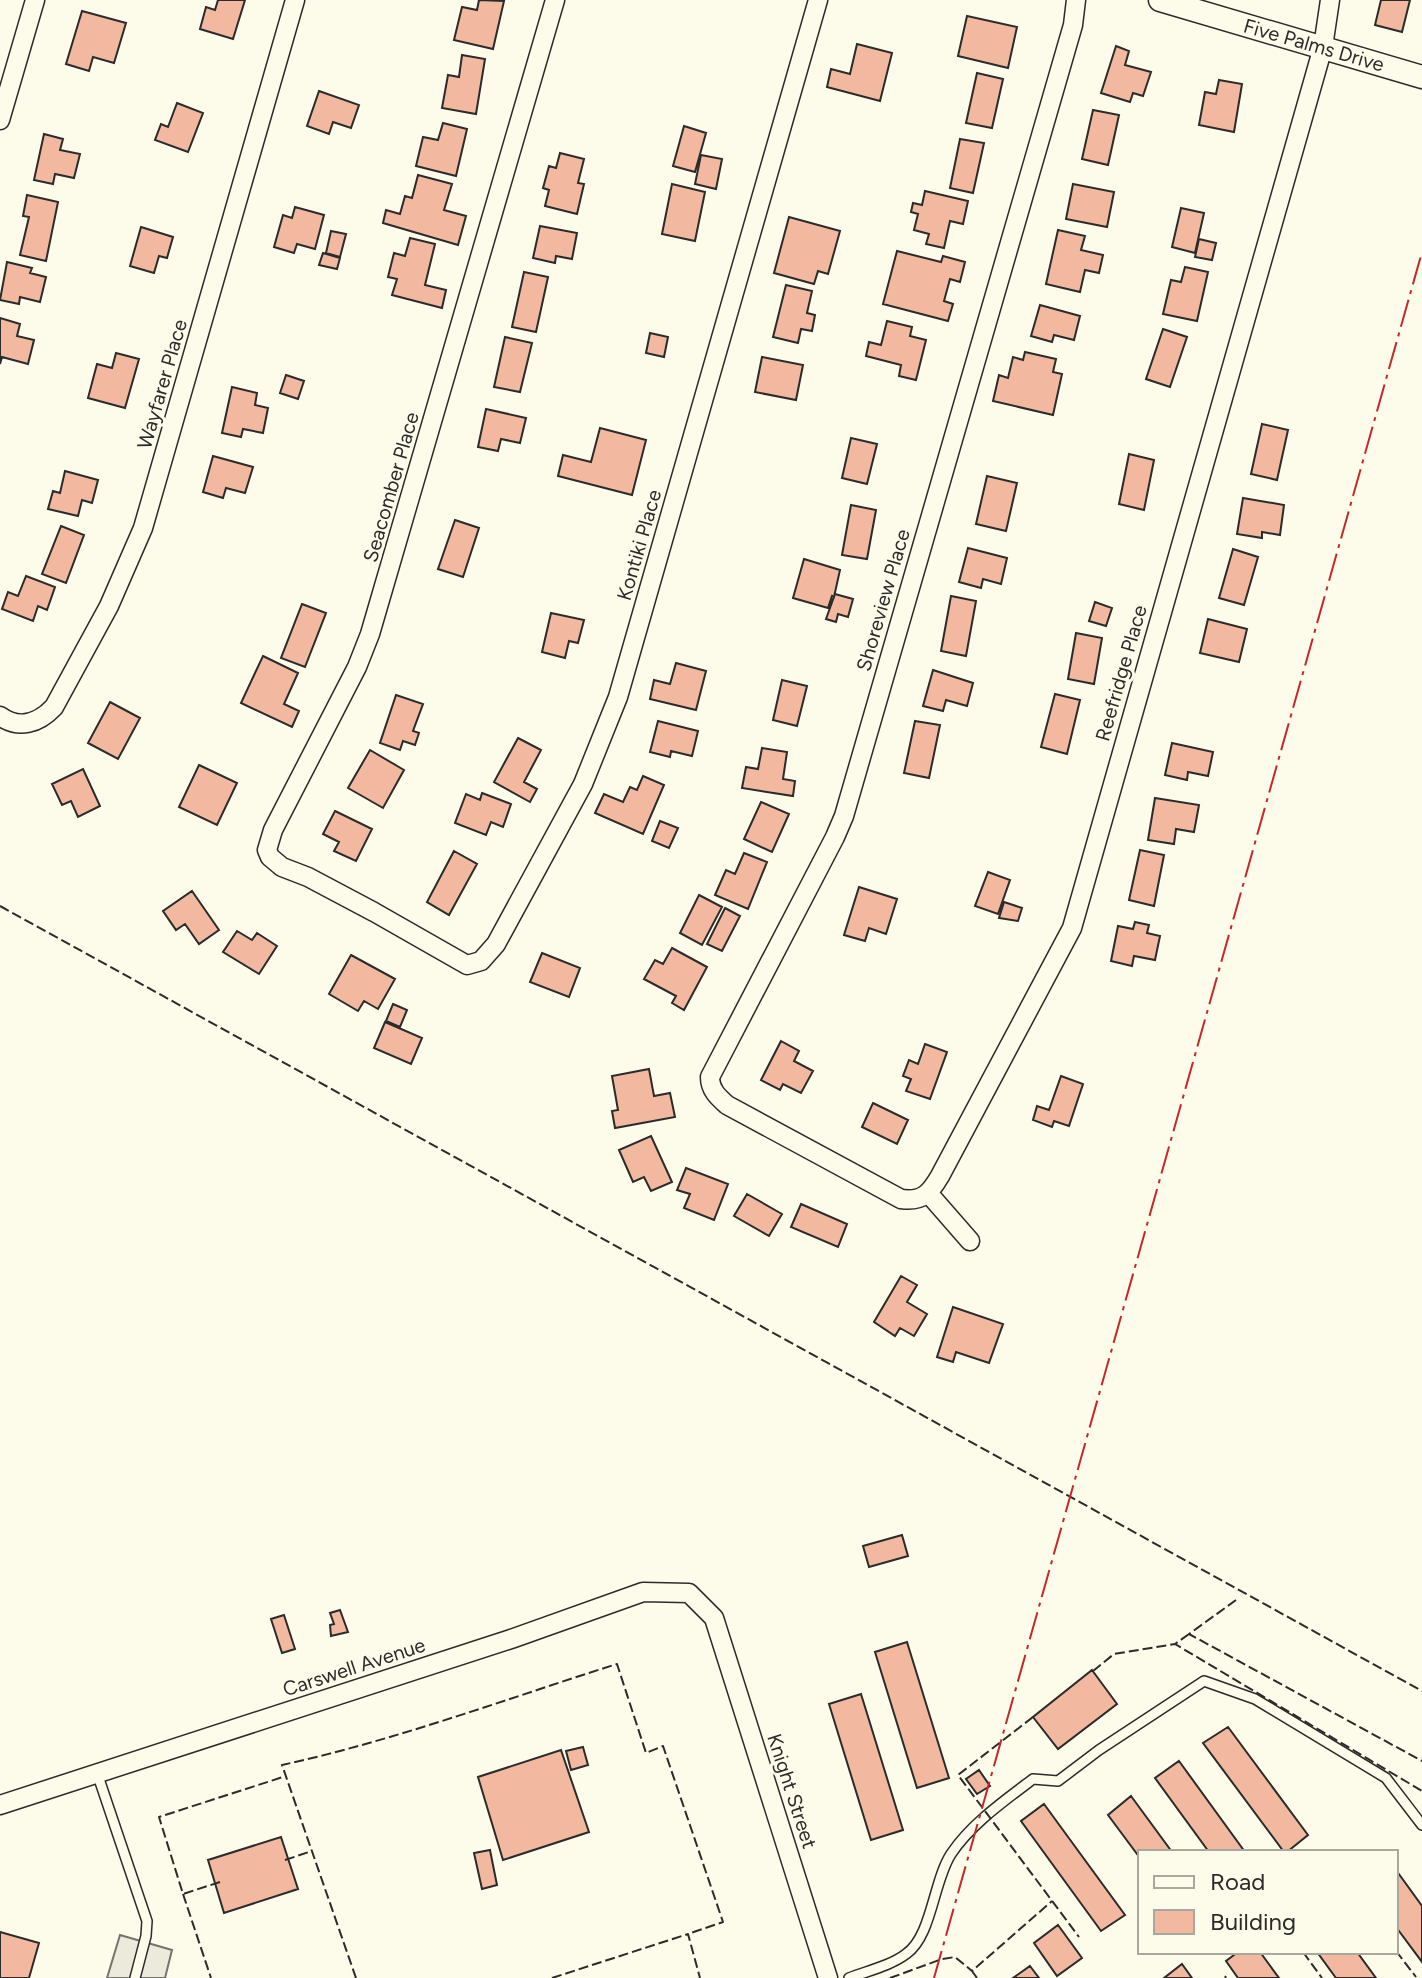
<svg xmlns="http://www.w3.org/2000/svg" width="1422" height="1978" font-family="Figtree,sans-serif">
<rect width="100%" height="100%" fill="#fdfbea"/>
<path fill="#eceadb" stroke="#74746e" stroke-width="2" d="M120,1935L172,1950L165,1978H107Z"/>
<path fill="#f2b8a0" stroke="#2b2b2b" stroke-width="2" d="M218,0H245L233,39L200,29L206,7L215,10Z
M479,0L504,1L493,49L454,40L462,7L477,10Z
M1381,0H1410L1402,32L1375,25Z
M82,11L126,23L114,63L93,57L89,71L66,64Z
M967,16L1017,27L1008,68L958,56Z
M857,44L892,53L880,101L827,87L831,69L850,74Z
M1116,46L1129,51L1125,65L1151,72L1143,96L1133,93L1130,102L1101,93Z
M462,55L485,59L476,114L442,108L448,75L459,77Z
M977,73L1003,79L992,128L966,123Z
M1219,80L1242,84L1234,132L1199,125L1205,92L1216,94Z
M319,91L359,105L351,128L333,122L329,134L307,126Z
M177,103L203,113L188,152L155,140L161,124L168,127Z
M1093,110L1119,115L1108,165L1082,159Z
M443,123L467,129L456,176L416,166L423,137L438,140Z
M684,126L706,133L695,172L673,166Z
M44,134L63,139L60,150L80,154L74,178L55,174L53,184L34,180Z
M960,139L984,143L973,193L950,188Z
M560,153L584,159L578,183L584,184L577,214L545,206L549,190L543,188L549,166L556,168Z
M701,155L722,159L716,189L695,184Z
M418,175L452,184L444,210L466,216L458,245L383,223L386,210L400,214L405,196L412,198Z
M672,184L705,192L695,241L662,234Z
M1073,184L1114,192L1107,227L1066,219Z
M925,191L968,201L963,224L950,221L944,248L926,244L929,234L914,230L918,214L911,212L913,203L922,205Z
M27,195L58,202L46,261L20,255L29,217L23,216Z
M295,207L324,215L315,249L297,244L294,253L274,247L283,215L292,218Z
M1181,208L1204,213L1195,253L1172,247Z
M789,217L840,231L828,274L818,271L814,284L774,273Z
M540,226L577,233L572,259L556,256L555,263L533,258Z
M141,227L173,237L167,258L159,256L154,273L130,266Z
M1058,230L1085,236L1081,250L1103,255L1099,273L1085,270L1080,292L1046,284Z
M331,231L346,234L340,257L326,253Z
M410,238L435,244L425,285L446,290L442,308L392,295L397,279L388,277L394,253L405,256Z
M1199,239L1216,243L1212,260L1195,257Z
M897,251L941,262L943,256L965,262L960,282L950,279L944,301L953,304L948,321L883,304Z
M323,253L340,258L337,269L319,265Z
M7,262L32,268L30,273L46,277L40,302L20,297L19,304L0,300Z
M1185,267L1208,272L1197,321L1163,314L1171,280L1181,282Z
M524,272L548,277L536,332L512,327Z
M786,285L812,291L807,313L815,315L812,331L801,329L798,343L773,337Z
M1040,305L1080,316L1074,340L1054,335L1052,342L1031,336Z
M0,318L20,324L17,336L34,340L28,364L2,357L0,364Z
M887,321L912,327L910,336L926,340L916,380L899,376L901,365L866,356L869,342L881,345Z
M1163,329L1187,337L1170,387L1146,379Z
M650,333L668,337L664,357L646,353Z
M505,337L532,343L520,392L494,387Z
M1025,352L1056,359L1053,372L1062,374L1053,415L993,401L999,375L1008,378L1013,357L1023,360Z
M116,353L139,359L125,408L88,398L97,364L112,368Z
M762,357L803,365L796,400L755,392Z
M286,375L304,381L298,399L280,393Z
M232,387L257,393L255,405L268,408L263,433L243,429L241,437L222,433Z
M486,409L526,418L520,443L501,439L498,451L478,447Z
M1262,424L1288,430L1277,480L1251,474Z
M600,428L646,440L632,495L558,476L563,455L591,462Z
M851,438L877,444L867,484L842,478Z
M1129,454L1154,460L1144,510L1119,504Z
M213,456L253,467L245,493L226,488L223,498L203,492Z
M65,471L98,480L92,503L82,500L78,516L48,509L53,491L60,493Z
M987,476L1017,483L1006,531L976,524Z
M1243,498L1284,505L1280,535L1262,532V538L1237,534Z
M851,505L876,510L867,559L842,555Z
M455,520L479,528L463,577L438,569Z
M61,526L84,535L66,583L42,574Z
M968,548L1007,558L1001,584L983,579L981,588L959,582Z
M1233,549L1258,557L1244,605L1219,598Z
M804,559L840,570L834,597L832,596L828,608L793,598Z
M26,576L55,587L47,610L38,606L33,621L2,609L8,592L18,596Z
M835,594L853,599L848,617L838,614L836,622L826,619Z
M951,596L976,601L966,656L941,651Z
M1095,602L1112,608L1106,626L1089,621Z
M302,604L326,613L305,667L281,658Z
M551,613L584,620L578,643L569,641L565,658L542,652Z
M1208,619L1247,629L1239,662L1200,653Z
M1076,633L1102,638L1094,684L1068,679Z
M263,656L298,673L284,704L299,711L292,727L241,703Z
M676,663L706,671L696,710L650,699L654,680L670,684Z
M933,670L973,683L967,706L946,700L943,711L923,706Z
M782,680L807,686L797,726L773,720Z
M1055,694L1080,700L1067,754L1041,747Z
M396,695L423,704L413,731L419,733L415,745L403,741L400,750L380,743Z
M110,702L140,718L118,759L88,743Z
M658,721L698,731L692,756L671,751L670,757L650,752Z
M915,721L940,725L929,778L904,773Z
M518,738L541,750L524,782L537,789L530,802L494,782Z
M1172,743L1213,752L1208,776L1188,772L1187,780L1165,775Z
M762,748L787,752L783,779L795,781L793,796L742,788L746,767L758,769Z
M370,750L404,770L383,808L348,788Z
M199,765L237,783L217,825L179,807Z
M83,769L100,806L78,817L71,801L62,805L52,784Z
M643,776L664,785L643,834L595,813L604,794L623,802L630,787L637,790Z
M482,793L511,804L503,827L491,822L486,835L455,823L466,794L480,800Z
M1155,798L1199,805L1194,832L1176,829L1174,844L1148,840Z
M761,802L789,814L772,852L744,839Z
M335,811L372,829L356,861L334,851L339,842L323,834Z
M660,821L678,828L669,848L652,841Z
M1140,850L1164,855L1154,906L1129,900Z
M454,851L477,864L449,915L427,902Z
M744,853L767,862L748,909L715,895L726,870L735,874Z
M988,872L1010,880L998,914L975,906Z
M859,887L897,899L886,934L869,928L865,941L844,935Z
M192,891L219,930L199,944L185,924L176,930L163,911Z
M699,895L722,907L702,945L680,933Z
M1004,902L1022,908L1018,921L999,918Z
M725,908L740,916L722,951L707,944Z
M1135,922L1149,925L1147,933L1160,936L1155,960L1134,956L1132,966L1111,961L1118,926L1133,929Z
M237,931L252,940L257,933L277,946L259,974L223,952Z
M672,948L707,967L684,1010L672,1003L676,996L644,979L655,960L663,964Z
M542,953L580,968L569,997L530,982Z
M351,955L395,979L378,1009L364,1001L358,1011L329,994Z
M393,1004L407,1010L400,1027L386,1021Z
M385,1022L422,1038L411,1064L374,1048Z
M781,1041L799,1051L794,1061L813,1071L801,1093L783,1084L780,1090L761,1080Z
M925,1044L947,1052L930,1099L906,1091L911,1079L903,1076L909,1060L918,1064Z
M649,1069L654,1096L670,1093L675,1117L615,1128L612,1111L618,1110L612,1076Z
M1061,1076L1083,1084L1069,1126L1054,1121L1052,1127L1033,1120L1037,1106L1049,1110Z
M873,1103L908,1120L897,1144L862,1127Z
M651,1136L672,1182L651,1191L644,1177L633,1182L619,1150Z
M686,1168L728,1184L714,1220L684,1208L690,1194L677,1190Z
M747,1194L782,1214L769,1236L734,1216Z
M801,1204L847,1224L838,1247L791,1227Z
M901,1276L917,1285L907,1302L927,1314L914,1336L900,1328L895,1336L874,1322Z
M953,1307L1003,1324L989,1363L956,1352L953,1362L937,1357Z
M902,1535L908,1556L869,1567L863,1546Z
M340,1610L348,1632L331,1636L330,1625L334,1624L330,1613Z
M284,1615L295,1649L282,1653L271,1619Z
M907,1642L949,1778L917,1788L875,1652Z
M1092,1670L1117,1704L1058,1749L1033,1717Z
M861,1694L903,1830L871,1840L829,1704Z
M1228,1727L1308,1835L1287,1852H1284L1203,1743Z
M583,1747L588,1765L571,1770L566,1751Z
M561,1750L589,1832L503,1860L478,1777Z
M1179,1761L1245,1852H1209L1155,1778Z
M979,1770L990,1786L977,1794L966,1779Z
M1131,1796L1172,1852H1140V1858L1108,1815Z
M1044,1804L1125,1915L1101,1931L1021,1821Z
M281,1837L298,1889L224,1913L208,1860Z
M490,1850L497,1885L482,1889L474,1853Z
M1396,1870L1422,1906V1962L1396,1927Z
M1058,1925L1082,1958L1057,1976L1034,1943Z
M0,1932L39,1943L29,1978H0Z
M1238,1952H1260L1279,1978H1238L1226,1961Z
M1317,1952H1357L1376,1978H1336Z
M1182,1964L1192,1978H1164Z
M1030,1966L1039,1978H1013Z"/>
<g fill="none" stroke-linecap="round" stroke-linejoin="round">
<g stroke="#2b2b2b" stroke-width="12">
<path id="service" d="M97,1773L147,1921L146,1936L135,1978
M849,1978C867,1971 890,1966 906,1954C932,1936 933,1882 951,1854C971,1824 1004,1801 1033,1779L1058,1781L1099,1750L1204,1681L1255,1699L1386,1778L1422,1825"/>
</g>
<g stroke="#2b2b2b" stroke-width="21">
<path id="minor" d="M555,0L370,634L357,667L273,830L267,850L270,857L282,867L308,877L374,912L467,965L481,961L496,944L583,784L618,697L818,0
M1076,0L1073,25L844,816L835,837L710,1077C710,1090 718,1097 727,1105L901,1199C923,1202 930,1193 940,1176L1072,928L1323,47L1330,0
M0,120L35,0
M0,716C19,730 39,723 54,707L109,606L143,528L295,0
M929,1194L970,1241
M0,1805L511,1639L643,1592L689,1593L714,1618L828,1978"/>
</g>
<g stroke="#2b2b2b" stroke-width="25">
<path id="tertiary" d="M1160,0L1422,77"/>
</g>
<use href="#service" stroke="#fdfbea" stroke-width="9"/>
<use href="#minor" stroke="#fdfbea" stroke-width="18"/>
<use href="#tertiary" stroke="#fdfbea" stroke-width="22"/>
<path stroke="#2b2b2b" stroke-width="2" stroke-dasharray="10 4" stroke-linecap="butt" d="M0,906L1422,1691
M1236,1600L1189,1634L1422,1761
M1189,1634L1175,1644L1422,1791
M1093,1671L1114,1654L1175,1644
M1033,1717L958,1775L1079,1937
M285,1860L312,1851
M220,1882L183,1894L159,1817L286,1776
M183,1894L211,1978
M1396,1951L1416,1977
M1303,1952L1322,1978
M1225,1976L1226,1978
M356,1978L282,1765C396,1740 506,1699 617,1664L646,1753L663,1746L723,1922L688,1934
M552,1978L688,1934L700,1978
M890,1978L942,1959L955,1957L972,1971
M977,1978L972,1971L1052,1901"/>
<path stroke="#c62828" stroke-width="2" stroke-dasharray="28 6 4 6" stroke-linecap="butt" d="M934,1978L1422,252"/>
</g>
<g text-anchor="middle" stroke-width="6" stroke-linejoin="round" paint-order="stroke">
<g font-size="20" fill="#2b2b2b" stroke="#fdfbea">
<text transform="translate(1314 45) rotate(16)" y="7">Five Palms Drive</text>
<text transform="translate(162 384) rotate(-74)" y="7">Wayfarer Place</text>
<text transform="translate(391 487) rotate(-74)" y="7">Seacomber Place</text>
<text transform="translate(639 545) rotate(-74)" y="7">Kontiki Place</text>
<text transform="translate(883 600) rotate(-74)" y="7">Shoreview Place</text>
<text transform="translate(1121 673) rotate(-74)" y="7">Reefridge Place</text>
<text transform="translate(354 1667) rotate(-18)" y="7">Carswell Avenue</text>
<text transform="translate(792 1791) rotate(72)" y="7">Knight Street</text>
</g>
</g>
<rect x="1138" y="1850" width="260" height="104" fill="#fdfbea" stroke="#a9a89e" stroke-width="2"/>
<rect x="1154" y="1876" width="40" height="12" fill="#fdfbea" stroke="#a9a89e" stroke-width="2"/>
<text x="1210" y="1890" font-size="24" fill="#2b2b2b">Road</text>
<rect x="1154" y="1910" width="40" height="24" fill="#f2b8a0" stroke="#a9a89e" stroke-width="2"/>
<text x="1210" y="1930" font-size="24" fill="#2b2b2b">Building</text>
</svg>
